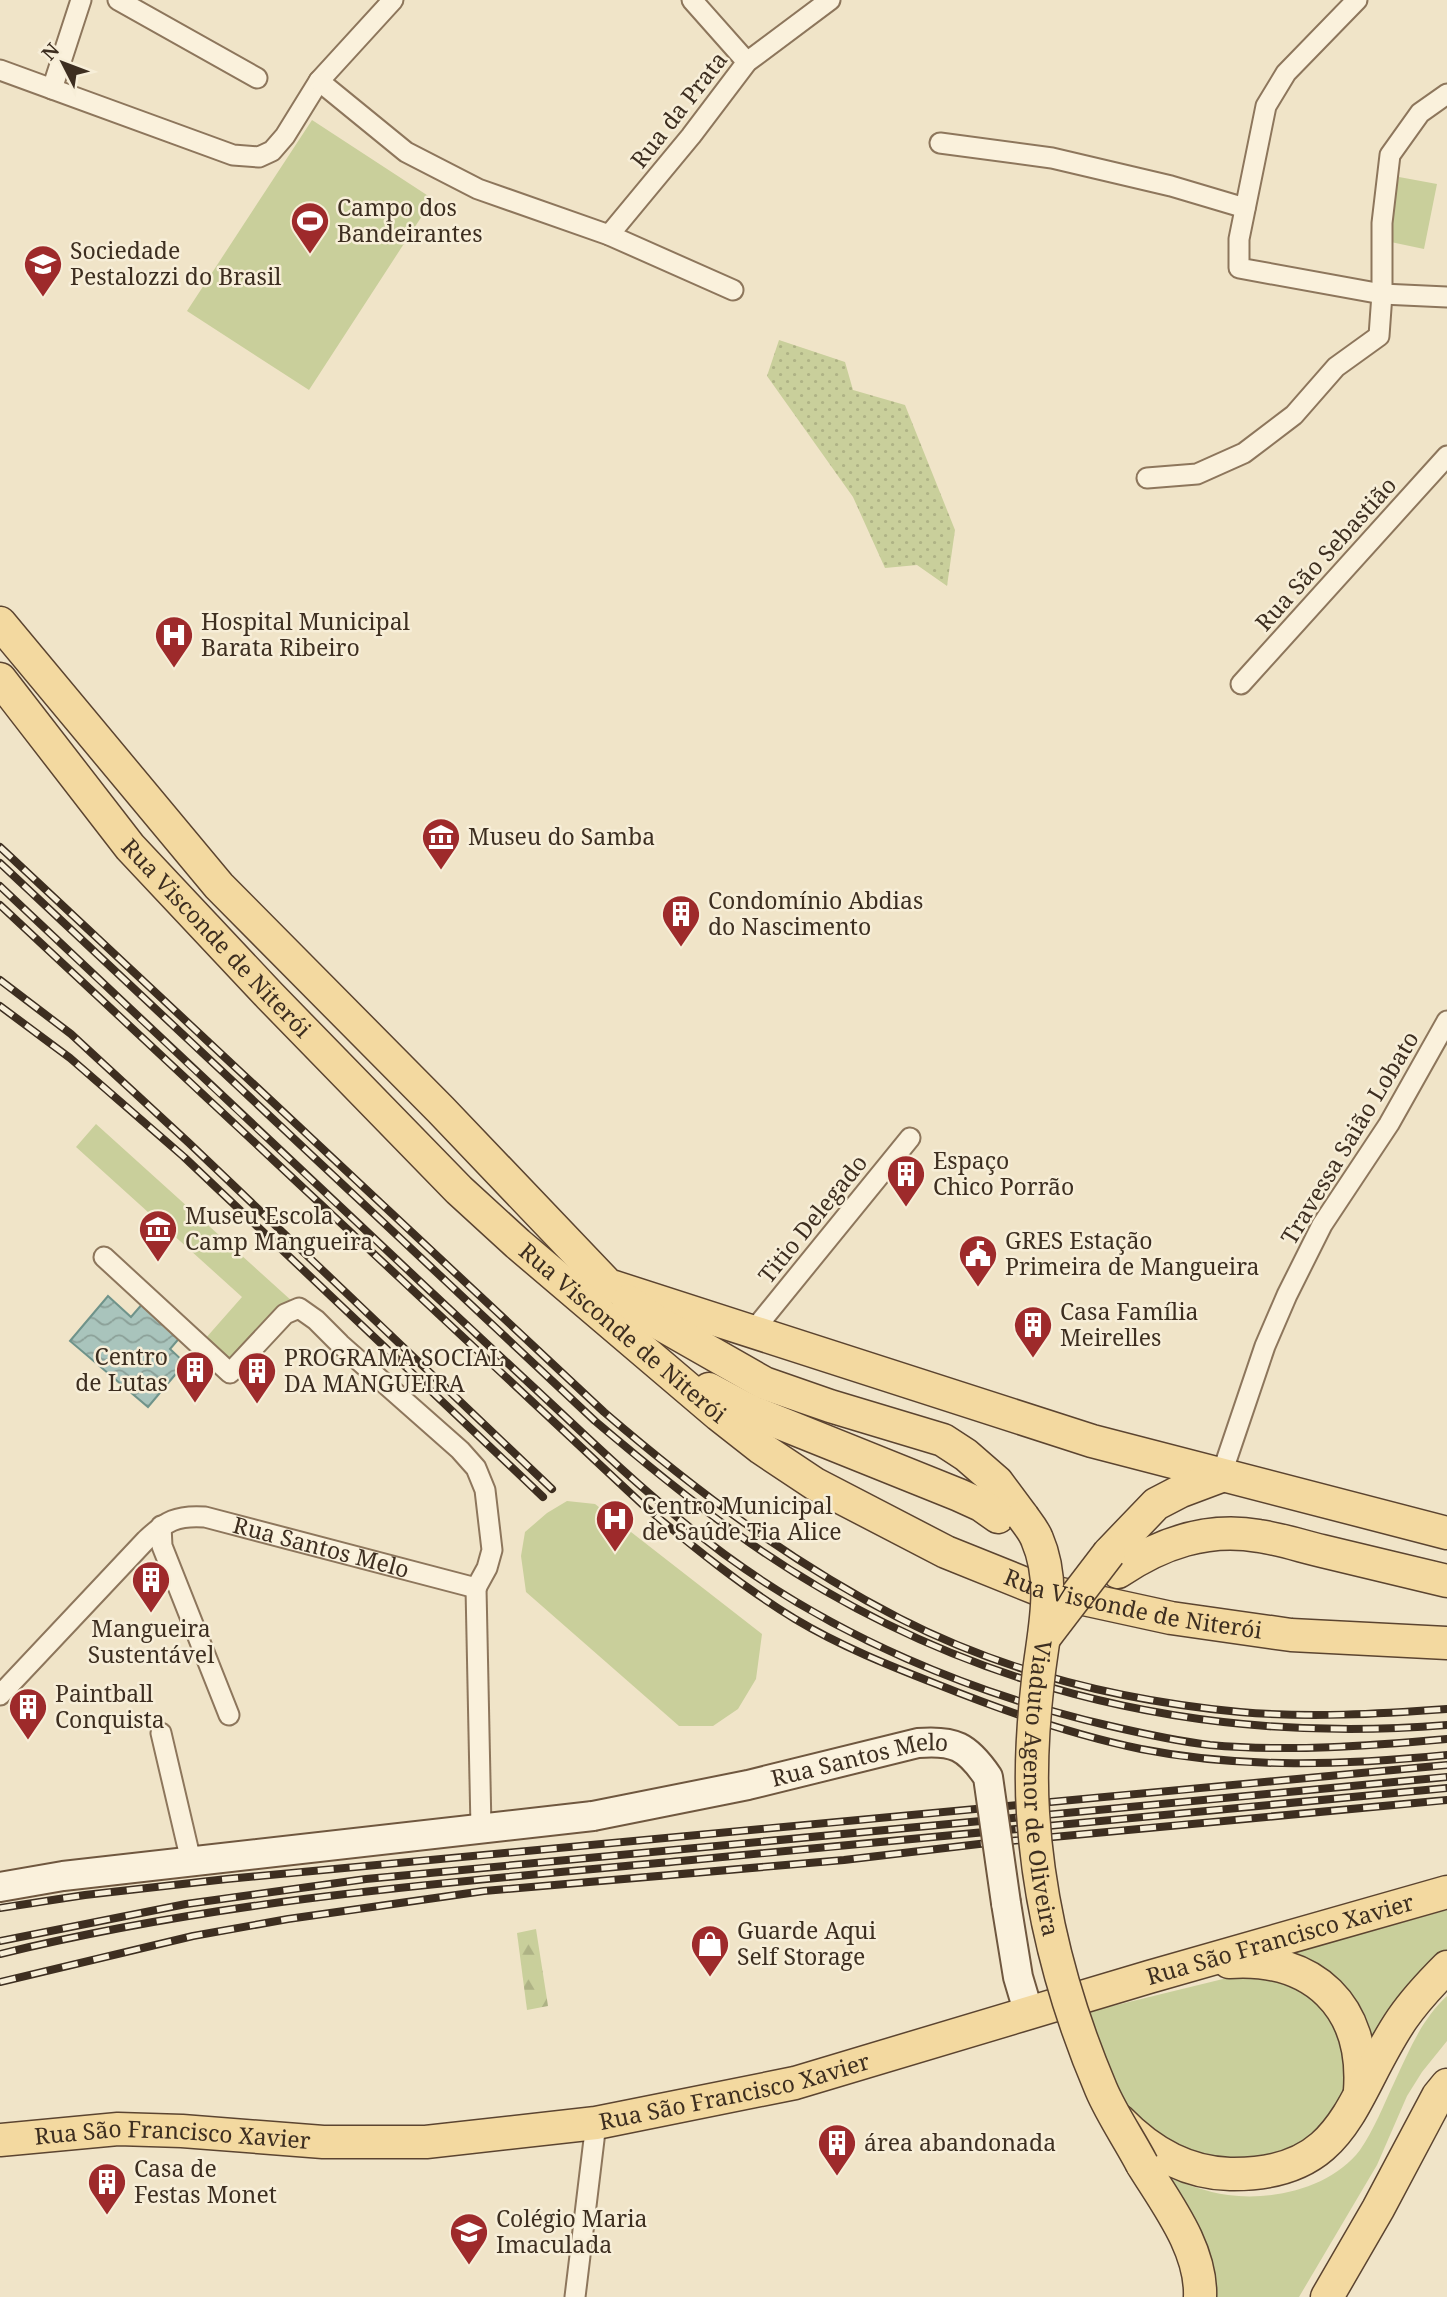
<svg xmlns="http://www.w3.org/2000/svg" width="1447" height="2297" font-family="'Noto Serif',serif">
<defs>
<pattern id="forest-firs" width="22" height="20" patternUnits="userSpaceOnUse" patternTransform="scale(1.75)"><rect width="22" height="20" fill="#c9cf9b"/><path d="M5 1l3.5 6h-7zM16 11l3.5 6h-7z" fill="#aeb285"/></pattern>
<pattern id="park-dots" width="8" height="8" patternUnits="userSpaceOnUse" patternTransform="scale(1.75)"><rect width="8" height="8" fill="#c9cf9b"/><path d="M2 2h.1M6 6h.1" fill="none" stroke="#aeb285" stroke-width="1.8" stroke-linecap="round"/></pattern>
<pattern id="water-waves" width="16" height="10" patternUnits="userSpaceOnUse" patternTransform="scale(1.75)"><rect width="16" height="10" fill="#a9c4bc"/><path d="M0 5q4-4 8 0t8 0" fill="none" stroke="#8ba098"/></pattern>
</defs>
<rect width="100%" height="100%" fill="#f0e4c8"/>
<path fill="#c9cf9b" d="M312,120L433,199L309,390L187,311Z
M1399,177L1437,184L1424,249L1386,241Z
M96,1124L293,1302L235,1366L205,1339L242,1297L76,1147Z
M567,1501L595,1504L762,1634L756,1679L738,1709L713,1726H679L526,1592L521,1556L525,1532L547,1513Z
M1447,1910V1953L1373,2047C1366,1989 1333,1976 1286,1955Z
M1268,1976L1296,1984L1321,2002L1342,2031L1346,2092L1319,2135L1263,2161L1199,2159L1127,2115L1088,2012L1223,1979Z
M1447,1996V2041L1422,2072L1407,2096L1377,2165L1299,2297H1211L1166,2177C1186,2184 1206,2192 1228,2195C1273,2201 1331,2188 1360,2150C1374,2130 1384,2104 1394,2083C1409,2051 1421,2020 1447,1996Z"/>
<path fill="url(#forest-firs)" d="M536,1929L548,2006L527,2010L517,1933Z"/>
<path fill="url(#park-dots)" d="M779,340L845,362L853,390L905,405L955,530L947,586L917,565L885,568L853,497L767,376Z"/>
<path fill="url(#water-waves)" stroke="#6f938a" stroke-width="2" d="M108,1296L131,1317L144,1302L182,1335L170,1349L185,1363L148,1407L70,1341Z"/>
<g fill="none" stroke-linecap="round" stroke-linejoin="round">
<g stroke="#8d765c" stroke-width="23">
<g id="minor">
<path d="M118,0L257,78"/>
<path d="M692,0L747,62"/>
<path d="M1357,0L1286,73L1266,106L1239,239V268L1382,294L1447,297"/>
<path d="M0,70L233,155L259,157L272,151L285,136L319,81L393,0"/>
<path d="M319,81L406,152L478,189L609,235L733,290"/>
<path d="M52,89L81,0"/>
<path d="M940,143L1052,158L1171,186L1245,208"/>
<path d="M609,235L691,136L747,62L830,0"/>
<path d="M1147,478L1197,474L1244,453L1294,415L1336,367L1379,336L1382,294V223L1390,155L1420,113L1447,94"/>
<path d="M1241,684L1447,456"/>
<path d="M104,1257L230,1373L285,1314L299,1308L316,1320L340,1344L460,1450L476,1468L485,1490L492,1550L487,1568L476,1588"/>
<path d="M753,1331L910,1138"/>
<path d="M1221,1476L1265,1346L1287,1295L1322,1225L1389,1124L1447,1021"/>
<path d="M161,1526L162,1546L229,1715"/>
<path d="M476,1588L481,1828"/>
<path id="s1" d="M0,1695L146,1540C166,1521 177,1515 205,1517L476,1588"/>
<path d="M161,1733L191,1861"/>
<path d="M575,2297L596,2123"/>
</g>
</g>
<g stroke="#6f573f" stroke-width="32">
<path id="secondary" d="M0,1887L63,1876L593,1816
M1006,1903L1018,1977L1029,2014"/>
</g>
<g stroke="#5b4430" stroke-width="35">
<g id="primary">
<path d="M0,623L219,886L441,1110L608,1285L1092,1441L1447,1533"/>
<path id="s2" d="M0,679L130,847L270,996L459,1190L518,1244L719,1415L761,1448L815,1484L946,1552L1038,1589L1171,1618L1291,1635L1447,1643"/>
<path d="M628,1301L657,1322L764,1383L830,1406L943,1440L966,1455L997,1482L1023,1517"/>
<path d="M709,1389L750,1411L959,1495L981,1505L998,1517"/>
<path d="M1109,1553L1156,1504L1181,1491L1221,1476"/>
<path d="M1118,1572C1161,1543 1207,1527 1259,1536C1280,1539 1301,1546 1322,1551C1364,1561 1405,1571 1447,1581"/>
<path d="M1229,1962C1314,1956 1366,2007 1360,2091"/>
<path d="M1119,2120C1149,2151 1185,2173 1230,2174C1348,2176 1349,2097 1402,2019C1415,2000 1431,1983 1447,1967"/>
<path id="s3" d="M0,2140L118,2129L182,2131L323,2142H426L596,2123L795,2083L1149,1977L1447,1892"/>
<path d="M1142,2164C1166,2203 1202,2249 1200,2297"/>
<path d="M1327,2297L1378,2209L1438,2096L1447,2085"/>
</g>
</g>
<use href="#minor" stroke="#faf1dc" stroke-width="19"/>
<use href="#secondary" stroke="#faf1dc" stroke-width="28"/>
<use href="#primary" stroke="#f3d9a0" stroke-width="32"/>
<g stroke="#3d2e20" stroke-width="8">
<path id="rail" d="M0,847L604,1412C696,1491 792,1563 899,1618C1004,1672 1124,1701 1240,1712C1309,1718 1379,1714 1447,1709
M0,863L595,1421C641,1460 687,1498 736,1533C946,1685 1190,1746 1447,1725
M0,886C143,1021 286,1156 429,1290C472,1330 515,1370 558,1410C611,1460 665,1510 724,1554C837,1637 970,1693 1106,1725C1140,1733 1175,1741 1210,1745C1288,1752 1369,1746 1447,1739
M0,905L643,1505C692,1546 741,1586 795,1619C840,1646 890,1666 939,1685C1004,1711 1073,1735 1141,1749C1242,1769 1346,1765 1447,1755
M0,980L71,1034L189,1143L552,1489
M0,1006L70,1058L184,1157L543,1497
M0,1908L85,1895L227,1879L1447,1765
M0,1941L186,1904L366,1879L1447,1777
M0,1954C224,1899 453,1882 681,1861C937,1837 1192,1812 1447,1788
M0,1982L193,1936L288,1919L484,1891L844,1860L979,1844L1447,1800"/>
</g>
<use href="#rail" stroke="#f7eed8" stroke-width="5" stroke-dasharray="16" stroke-linecap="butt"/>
<g stroke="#6f573f" stroke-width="32" stroke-linecap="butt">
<g id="secondary-bridge">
<path id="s4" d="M593,1816L748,1785L918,1743C954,1740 967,1746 988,1777L1006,1903"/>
</g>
</g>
<g stroke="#5b4430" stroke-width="35" stroke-linecap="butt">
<g id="primary-bridge">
<path id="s5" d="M1023,1517C1028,1524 1034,1531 1037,1539C1057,1585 1043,1633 1038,1680C1033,1724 1030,1768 1033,1813C1039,1907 1064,2002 1101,2089C1112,2115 1129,2139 1142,2164"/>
<path d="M1044,1638L1109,1553"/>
</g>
</g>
<use href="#secondary-bridge" stroke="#faf1dc" stroke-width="28"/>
<use href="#primary-bridge" stroke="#f3d9a0" stroke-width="32"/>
</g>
<defs>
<g id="stadium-pin" transform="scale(2.0125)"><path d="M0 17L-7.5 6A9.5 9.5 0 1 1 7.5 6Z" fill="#9e2a2b" stroke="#f7eed8"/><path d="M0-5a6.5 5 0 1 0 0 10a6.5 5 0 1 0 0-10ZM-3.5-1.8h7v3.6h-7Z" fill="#fff"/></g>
<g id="school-pin" transform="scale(2.0125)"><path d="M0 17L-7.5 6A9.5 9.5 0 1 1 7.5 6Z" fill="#9e2a2b" stroke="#f7eed8"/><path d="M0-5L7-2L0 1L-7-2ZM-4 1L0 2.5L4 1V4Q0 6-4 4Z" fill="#fff"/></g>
<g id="hospital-pin" transform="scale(2.0125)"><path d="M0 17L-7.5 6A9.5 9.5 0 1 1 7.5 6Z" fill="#9e2a2b" stroke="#f7eed8"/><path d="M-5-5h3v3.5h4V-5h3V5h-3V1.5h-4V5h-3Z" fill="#fff"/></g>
<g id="museum-pin" transform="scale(2.0125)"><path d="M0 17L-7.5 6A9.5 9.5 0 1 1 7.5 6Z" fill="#9e2a2b" stroke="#f7eed8"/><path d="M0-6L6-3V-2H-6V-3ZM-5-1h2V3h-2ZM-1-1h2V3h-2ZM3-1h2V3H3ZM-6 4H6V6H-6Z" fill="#fff"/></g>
<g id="building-pin" transform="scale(2.0125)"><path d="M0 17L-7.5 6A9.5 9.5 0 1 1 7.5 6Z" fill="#9e2a2b" stroke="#f7eed8"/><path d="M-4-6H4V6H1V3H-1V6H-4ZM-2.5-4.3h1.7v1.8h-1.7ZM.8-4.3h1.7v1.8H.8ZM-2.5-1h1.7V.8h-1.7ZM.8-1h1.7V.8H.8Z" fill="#fff"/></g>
<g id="civic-pin" transform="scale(2.0125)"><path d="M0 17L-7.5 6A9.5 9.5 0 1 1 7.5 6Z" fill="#9e2a2b" stroke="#f7eed8"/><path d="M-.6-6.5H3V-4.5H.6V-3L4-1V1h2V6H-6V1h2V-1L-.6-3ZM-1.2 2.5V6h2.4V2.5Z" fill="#fff"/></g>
<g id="shop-pin" transform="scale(2.0125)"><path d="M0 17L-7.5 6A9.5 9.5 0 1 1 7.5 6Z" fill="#9e2a2b" stroke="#f7eed8"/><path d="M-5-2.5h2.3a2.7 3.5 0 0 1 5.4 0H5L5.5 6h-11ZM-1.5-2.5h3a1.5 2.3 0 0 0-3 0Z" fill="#fff"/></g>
</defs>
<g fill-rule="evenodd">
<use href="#stadium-pin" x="310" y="221"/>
<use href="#school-pin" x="43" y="264"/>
<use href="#hospital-pin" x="174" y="635"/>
<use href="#museum-pin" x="441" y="837"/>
<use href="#building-pin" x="681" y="914"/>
<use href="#building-pin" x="906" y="1174"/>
<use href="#museum-pin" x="158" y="1229"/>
<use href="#civic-pin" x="978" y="1254"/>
<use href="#building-pin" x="1033" y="1325"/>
<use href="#building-pin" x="195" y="1370"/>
<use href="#building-pin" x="257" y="1371"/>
<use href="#hospital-pin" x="615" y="1519"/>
<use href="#building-pin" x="151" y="1580"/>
<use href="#building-pin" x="28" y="1707"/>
<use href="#shop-pin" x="710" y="1944"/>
<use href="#building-pin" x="837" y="2143"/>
<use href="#building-pin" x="107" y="2182"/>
<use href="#school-pin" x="469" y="2232"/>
</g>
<g text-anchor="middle" stroke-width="5" stroke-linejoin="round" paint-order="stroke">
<g font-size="23" fill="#3d2e20" stroke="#f7eed8">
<text transform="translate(679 110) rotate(-52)" y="8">Rua da Prata</text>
<text transform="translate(1326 554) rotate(-48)" y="8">Rua São Sebastião</text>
<text dy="8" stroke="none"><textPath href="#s2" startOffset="338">Rua Visconde de Niterói</textPath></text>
<text transform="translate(1350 1138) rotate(-59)" y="8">Travessa Saião Lobato</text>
<text transform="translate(813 1219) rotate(-51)" y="8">Titio Delegado</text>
<text dy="8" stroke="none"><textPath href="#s2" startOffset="905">Rua Visconde de Niterói</textPath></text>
<text dy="8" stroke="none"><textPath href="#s1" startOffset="399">Rua Santos Melo</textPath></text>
<text dy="8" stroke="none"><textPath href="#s2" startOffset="1493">Rua Visconde de Niterói</textPath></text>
<text dy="8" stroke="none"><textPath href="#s4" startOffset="273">Rua Santos Melo</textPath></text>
<text dy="8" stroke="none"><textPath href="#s5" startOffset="278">Viaduto Agenor de Oliveira</textPath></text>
<text dy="8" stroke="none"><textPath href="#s3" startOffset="1307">Rua São Francisco Xavier</textPath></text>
<text dy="8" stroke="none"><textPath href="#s3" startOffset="740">Rua São Francisco Xavier</textPath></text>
<text dy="8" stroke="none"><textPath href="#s3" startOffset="173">Rua São Francisco Xavier</textPath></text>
</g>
<g font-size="23" fill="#3d2e20" stroke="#f7eed8" text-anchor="start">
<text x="337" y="216">Campo dos<tspan x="337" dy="26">Bandeirantes</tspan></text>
<text x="70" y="259">Sociedade<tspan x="70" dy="26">Pestalozzi do Brasil</tspan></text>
<text x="201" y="630">Hospital Municipal<tspan x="201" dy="26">Barata Ribeiro</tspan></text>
<text x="468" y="845">Museu do Samba</text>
<text x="708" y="909">Condomínio Abdias<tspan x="708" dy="26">do Nascimento</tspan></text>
<text x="933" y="1169">Espaço<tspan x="933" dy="26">Chico Porrão</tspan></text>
<text x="185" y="1224">Museu Escola<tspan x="185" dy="26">Camp Mangueira</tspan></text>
<text x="1005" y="1249">GRES Estação<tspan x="1005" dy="26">Primeira de Mangueira</tspan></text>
<text x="1060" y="1320">Casa Família<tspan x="1060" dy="26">Meirelles</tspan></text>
<text x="168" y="1365" text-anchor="end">Centro<tspan x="168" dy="26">de Lutas</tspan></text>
<text x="284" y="1366">PROGRAMA SOCIAL<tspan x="284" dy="26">DA MANGUEIRA</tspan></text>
<text x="642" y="1514">Centro Municipal<tspan x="642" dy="26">de Saúde Tia Alice</tspan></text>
<text x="151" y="1637" text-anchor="middle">Mangueira<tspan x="151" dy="26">Sustentável</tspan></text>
<text x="55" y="1702">Paintball<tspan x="55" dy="26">Conquista</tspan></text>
<text x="737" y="1939">Guarde Aqui<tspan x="737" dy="26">Self Storage</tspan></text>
<text x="864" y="2151">área abandonada</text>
<text x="134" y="2177">Casa de<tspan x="134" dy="26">Festas Monet</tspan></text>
<text x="496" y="2227">Colégio Maria<tspan x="496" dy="26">Imaculada</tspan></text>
</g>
</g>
<g transform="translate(63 63) rotate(312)" stroke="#f7eed8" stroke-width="5" paint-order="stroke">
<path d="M0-5L12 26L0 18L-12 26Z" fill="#3d2e20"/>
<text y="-10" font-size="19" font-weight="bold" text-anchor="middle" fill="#3d2e20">N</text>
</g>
</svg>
